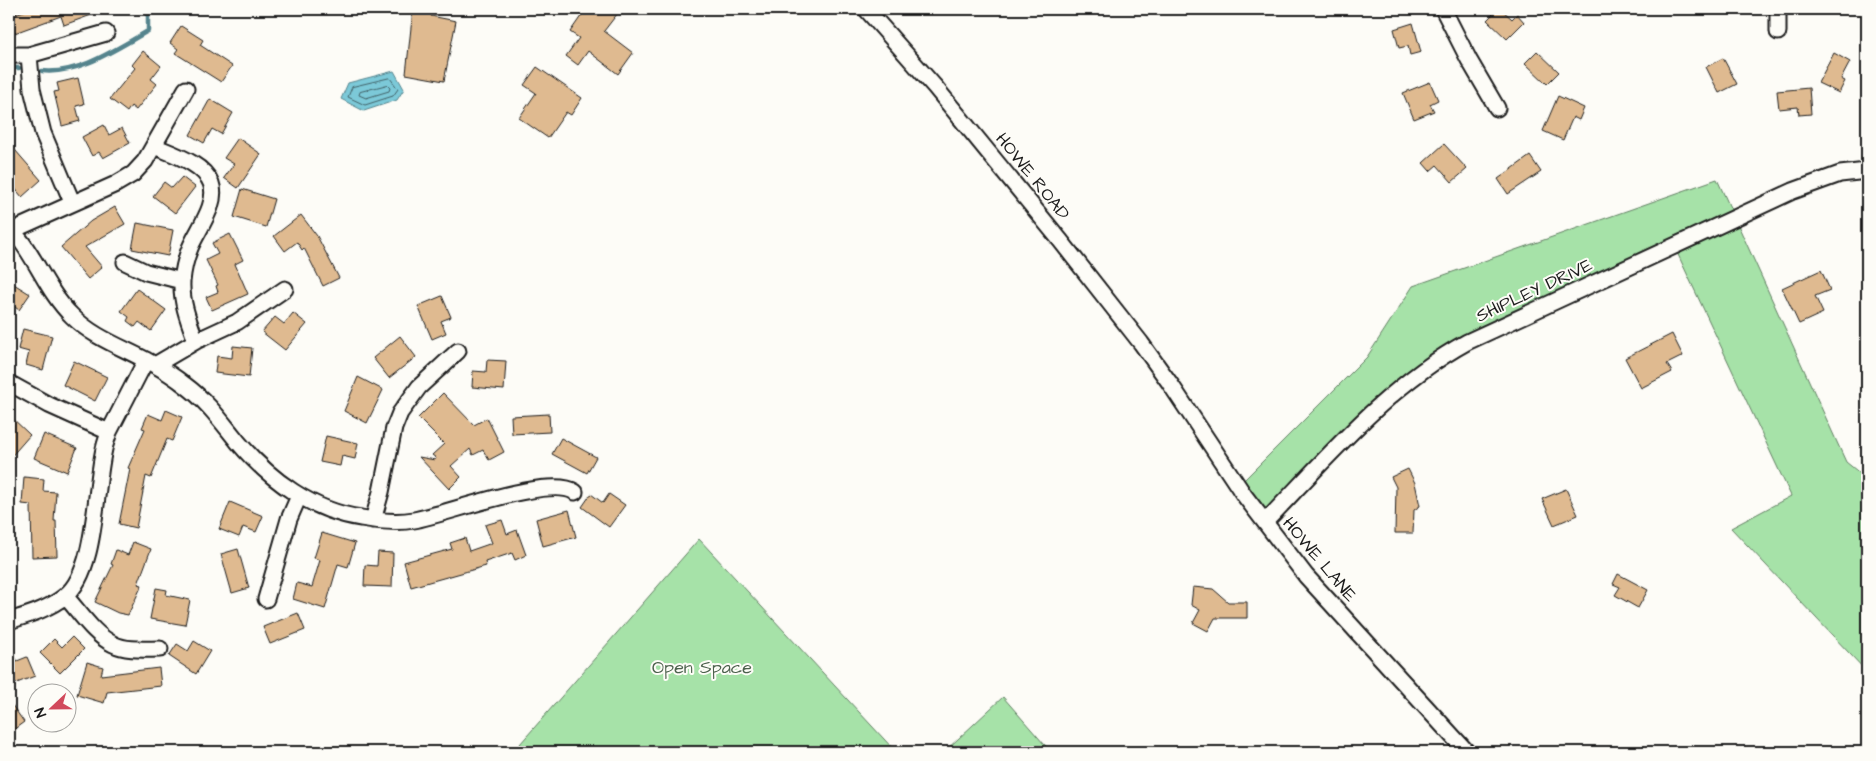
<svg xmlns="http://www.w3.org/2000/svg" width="1876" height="761" font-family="'Architects Daughter',sans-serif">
<rect width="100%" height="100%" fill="#fdfcf7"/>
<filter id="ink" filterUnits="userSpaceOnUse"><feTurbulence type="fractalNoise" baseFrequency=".02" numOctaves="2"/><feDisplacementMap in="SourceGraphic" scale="10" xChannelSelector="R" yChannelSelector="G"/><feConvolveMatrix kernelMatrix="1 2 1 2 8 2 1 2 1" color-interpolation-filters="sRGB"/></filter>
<g filter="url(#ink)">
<path fill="#a6e2a8" stroke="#617f62" d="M1717,179L1846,462L1867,479V672L1731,528L1791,496L1674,246L1439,358L1265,522L1238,486L1367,357L1413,286Z
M699,539L896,752H513Z
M1003,697L1051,752H944Z"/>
<path fill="#7bc9d8" stroke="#55848d" d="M394,71L404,89L397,100L364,111L341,99L348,83Z"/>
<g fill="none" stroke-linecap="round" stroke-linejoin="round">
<path stroke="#426167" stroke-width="1" d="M390,78L398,89L393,96L365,105L348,97L352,87Z
M387,85L390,88L389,91L366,98L359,95L360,92Z"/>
<path stroke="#55848d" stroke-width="4.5" d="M9,68H19
M42,71C79,75 117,48 148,31V9"/>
</g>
<path fill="#dfba90" stroke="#1c1c1c" d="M30,9H105V10L64,25L61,16L9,35V16Z
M413,9H432L431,16L456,21L444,81L406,74Z
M586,9H621L604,31L633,53L618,74L588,51L578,65L566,56L579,38L570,32Z
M1498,9H1501L1512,19L1517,14L1524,22L1507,39L1487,20Z
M1413,23L1421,52L1410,55L1408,46L1399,48L1394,29Z
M181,26L203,40L200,45L232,66L221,82L175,53L178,49L170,43Z
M143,51L161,66L151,79L157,84L136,110L131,106L127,112L110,99L135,68L132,65Z
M1537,51L1559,72L1547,84L1525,63Z
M1834,53L1850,62L1841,79L1845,81L1839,93L1818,83Z
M1723,58L1737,84L1719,93L1706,67Z
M537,67L582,98L571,115L566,112L548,138L519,118L536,93L524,85Z
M78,78L84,104L76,106L80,121L62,126L54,92L59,91L57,83Z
M1430,82L1438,100L1430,104L1434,111L1414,119L1403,93Z
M1809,88L1811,114L1799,115L1798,107L1779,109L1777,91Z
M1558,96L1584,108L1579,120L1573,117L1563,140L1543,131Z
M210,99L233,113L221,134L212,129L204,143L190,135Z
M104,125L109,135L122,128L130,143L103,158L99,152L92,156L82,137Z
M238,138L261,154L238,188L224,178L234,164L224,158Z
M9,143L41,180L22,197L9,181L13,177L9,172Z
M1444,144L1467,169L1452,182L1437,165L1430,171L1423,163Z
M1530,156L1541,172L1508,194L1498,179Z
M182,177L195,187L175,213L153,196L164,182L172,188Z
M242,189L274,199L266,227L234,217Z
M115,207L125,224L85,247L102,267L88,279L61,247L91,221Z
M301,215L317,236L339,278L323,286L304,248L302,250L297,242L285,251L274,236Z
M137,223L173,230L168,256L132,249Z
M230,234L243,260L235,264L248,294L212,310L206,297L218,292L216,286L218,285L206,260L218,254L212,243Z
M1821,270L1830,290L1815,296L1823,313L1799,324L1782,288Z
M9,281L30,294L19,310L9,303Z
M137,289L166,310L151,331L139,322L135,327L127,321L129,317L121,311Z
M442,296L451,317L441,321L446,333L432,339L418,306Z
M293,313L307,324L285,350L262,332L275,317L284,324Z
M23,329L52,336L43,370L26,365L29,352L18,349Z
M1672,334L1683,356L1667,364L1672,372L1641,388L1625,358Z
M400,336L416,357L389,378L373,358Z
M233,346L252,348L249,377L215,373L217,356L232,358Z
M487,360L506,361L504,390L472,387L473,371L486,372Z
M74,361L107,377L95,401L63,385Z
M358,377L383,390L367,423L344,411Z
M443,393L474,425L487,418L504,452L489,460L483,450L473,455L470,449L451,466L461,477L449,489L419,457L435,460L436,458L432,455L444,444L418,418Z
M166,410L182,417L172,441L167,439L151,478L146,476L136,528L119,524L130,469L128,468L145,429L142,428L148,414L162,420Z
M549,414L550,432L512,434L511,416Z
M9,415L30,435L9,459Z
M44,434L77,448L67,472L34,458Z
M326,436L358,443L355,459L342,456L340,466L320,462Z
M561,438L596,457L587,473L552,454Z
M1408,469L1415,483L1420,506L1414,510L1413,533H1395L1396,487L1391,477Z
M24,477L44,479L43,491L56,492L54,521H56L57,556L32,557L31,505L22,504Z
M1566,489L1578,515L1554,525L1542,499Z
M591,494L603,503L609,494L625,505L609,527L582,507Z
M230,502L263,516L256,532L243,527L239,537L219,529Z
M569,510L576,537L543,546L536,519Z
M502,520L507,534L517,530L526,555L515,560L512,553L485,562L486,566L411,587L404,562L452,549L450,543L465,538L469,551L492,543L485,525Z
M322,533L355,543L348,567L338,564L325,609L293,599L297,583L312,587L320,560L314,558Z
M133,542L151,549L138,584L142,585L128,615L118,613L95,602L113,565L111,564L116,550L128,555Z
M238,549L249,588L232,593L221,554Z
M378,552L393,553L392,587L364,586L365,565L377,566Z
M1618,574L1648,590L1638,608L1615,595L1620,587L1613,584Z
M1193,587L1213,589L1228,602H1247V618H1215L1208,631L1193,623L1200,610L1191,605Z
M156,588L167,590L166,595L190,600L185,625L150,619Z
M298,613L305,630L270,644L263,627Z
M72,637L84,649L60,673L40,653L54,639L62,647Z
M194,641L210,651L196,674L169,656L177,644L188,651Z
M9,642L17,661L27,657L35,676L9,686Z
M87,662L103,667L101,675L159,668L161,686L107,692L104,703L77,695Z
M9,701L24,722L9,733Z"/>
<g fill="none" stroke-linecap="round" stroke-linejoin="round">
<g stroke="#1c1c1c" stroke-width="19">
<path id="minor" d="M866,9L935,87L1060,240L1141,343L1169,382L1244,495L1306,576L1467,752
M1443,9L1469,60L1497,108
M1778,32V9
M9,55H29L106,33
M29,55L32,89L43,133L72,202
M154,146C172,154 203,163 211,183C219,204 197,230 190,248C186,258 183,270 182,282C181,302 189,322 196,341
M9,227C35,253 46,291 72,316C95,339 125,348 153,364C164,370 175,377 185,385C207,401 221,421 238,442C270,480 312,511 361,518C378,521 397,523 414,520C448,514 549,475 575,492
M9,238L20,227L116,184L133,174L145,161L186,89
M125,262L146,272L182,281
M155,365L196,341L237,322L285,289
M9,383L49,405L109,432
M373,520L381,492L394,428L400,413L419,387L458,351
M1265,522C1327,458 1387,386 1467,342L1793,191L1840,174L1867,171
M65,596C79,611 94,635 113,644C127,651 145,649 160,649
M266,599L289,519L299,496
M9,621C28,615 49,609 65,596C98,570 94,485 105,445L109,432L146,360"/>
</g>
<use href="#minor" stroke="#fdfcf7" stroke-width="15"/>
</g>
</g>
<g text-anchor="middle" stroke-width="4" stroke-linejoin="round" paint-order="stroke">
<g font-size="18" fill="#1c1c1c" stroke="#fdfcf7">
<text transform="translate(1033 176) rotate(51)" y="6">HOWE ROAD</text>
<text transform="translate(1534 290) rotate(-25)" y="6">SHIPLEY DRIVE</text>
<text transform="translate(1320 559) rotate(50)" y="6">HOWE LANE</text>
</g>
<g font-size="18" fill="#4c614d" stroke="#fdfcf7">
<text x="702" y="673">Open Space</text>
</g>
</g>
<rect width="1876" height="761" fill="none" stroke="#fdfcf7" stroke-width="30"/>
<rect x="15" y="15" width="1846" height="731" fill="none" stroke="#1c1c1c" stroke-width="2" filter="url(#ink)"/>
<g transform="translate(52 708) rotate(248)"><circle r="24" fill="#fdfcf7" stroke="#a3a29f"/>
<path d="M0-4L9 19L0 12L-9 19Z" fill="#d1495b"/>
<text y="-8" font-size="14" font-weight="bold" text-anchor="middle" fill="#1c1c1c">N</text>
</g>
</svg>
